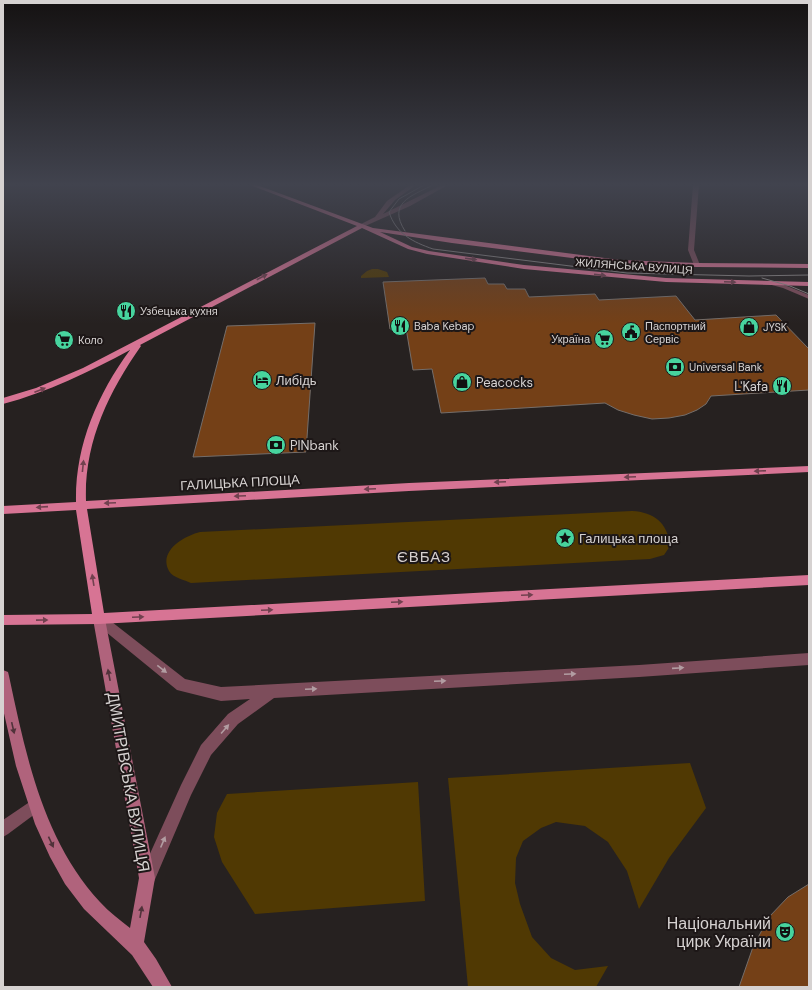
<svg xmlns="http://www.w3.org/2000/svg" width="812" height="990" font-family="'DM Sans',sans-serif">
<rect width="100%" height="100%" fill="#262120"/>
<path fill="#503903" d="M372,269H378L387,272L389,277L361,278V276L367,271Z
M632,511C654,512 668,523 670,546L664,555L650,559L191,583C185,580 173,578 169,571C158,551 184,536 200,532Z
M690,763L706,808L669,858L639,909L627,871L608,842L585,826L556,822L541,828L523,841L516,858L515,883L520,904L532,937L551,958L575,970L608,966L596,987H468L448,778Z
M418,782L425,901L255,914L222,862L214,837L217,813L227,794Z"/>
<path fill="#744017" stroke="#746e6b" d="M485,278L488,284H504L507,289H525L529,297L595,294L599,300L676,296L695,320L776,315L809,349V390L711,396L706,404L697,410L685,415L669,418L652,419L634,415L618,410L605,403L441,413L432,369L413,370L406,328L390,329L383,282Z
M315,323L306,452L193,457L227,326Z
M809,884V987H739L753,947L769,917L788,897Z"/>
<g fill="none" stroke-linecap="round" stroke-linejoin="round">
<path fill="#7d4d5b" fill-rule="evenodd" d="M410,185H416L395,200L383,214L442,185H448L410,206L363,227H359V225L375,217L387,201Z
M693,185H699L694,250L700,265L697,267L694,265L688,250Z
M770,281L787,286L809,295V299L783,288L768,284V282Z
M99,614L103,615L185,679L221,687L639,665L809,653V665L639,677L274,698L238,724L211,755L191,795L153,884L147,886L141,884L139,878L181,785L201,745L228,714L250,699L221,701L177,690L95,623L93,619L95,615Z"/>
<path fill="#7d4d5b" fill-rule="evenodd" d="M34,799L39,801L41,806L39,811L8,834L3,837V820Z"/>
<path fill="#b0637c" fill-rule="evenodd" d="M99,614L103,615L105,619L155,878L144,942L156,959L172,987H153L132,955L84,909L65,884L50,857L35,824L16,766L3,709V670L8,672L9,676C26,756 43,840 100,902C109,912 120,920 130,928L139,878L93,619L95,615Z"/>
<path fill="#d77494" fill-rule="evenodd" d="M250,185H257L373,228L620,260L697,263L809,264V268L697,267L620,264L452,243L380,232L412,247L429,251L524,265L666,278L809,282V286L666,282L524,269L427,254L408,249L362,228L140,345L141,346C108,393 84,443 86,501L409,483L809,466V472L409,491L87,509L104,613L809,575V585L99,624L3,625V615L92,614L76,510L3,514V506L76,502C75,446 97,395 130,350C89,372 48,392 3,404V398L36,388L83,368L357,226Z"/>
<path stroke="#898584" stroke-width="1" d="M424,185L399,199L389,212C396,234 413,242 433,249L627,273L749,276L809,275
M405,231C387,203 411,196 433,185
M762,278L790,286L809,294"/>
</g>
<defs><path id="oneway-solid" d="M-6-.8H1V-3.2L6.5 0L1 3.2V.8H-6Z"/></defs>
<g fill="#71414f">
<use href="#oneway-solid" transform="translate(471 259) rotate(7)"/>
<use href="#oneway-solid" transform="translate(600 275) rotate(7)"/>
<use href="#oneway-solid" transform="translate(262 277) rotate(-28)"/>
<use href="#oneway-solid" transform="translate(730 282) rotate(2)"/>
<use href="#oneway-solid" transform="translate(40 390) rotate(-21)"/>
<use href="#oneway-solid" transform="translate(83 466) rotate(-84)"/>
<use href="#oneway-solid" transform="translate(760 471) rotate(177)"/>
<use href="#oneway-solid" transform="translate(630 477) rotate(177)"/>
<use href="#oneway-solid" transform="translate(500 482) rotate(177)"/>
<use href="#oneway-solid" transform="translate(370 489) rotate(177)"/>
<use href="#oneway-solid" transform="translate(240 496) rotate(177)"/>
<use href="#oneway-solid" transform="translate(110 503) rotate(177)"/>
<use href="#oneway-solid" transform="translate(42 507) rotate(176)"/>
<use href="#oneway-solid" transform="translate(93 580) rotate(-99)"/>
<use href="#oneway-solid" transform="translate(527 595) rotate(-3)"/>
<use href="#oneway-solid" transform="translate(397 602) rotate(-3)"/>
<use href="#oneway-solid" transform="translate(267 610) rotate(-3)"/>
<use href="#oneway-solid" transform="translate(138 617) rotate(-3)"/>
<use href="#oneway-solid" transform="translate(42 620) rotate(-1)"/>
</g>
<g fill="#b29da2">
<use href="#oneway-solid" transform="translate(678 668) rotate(-4)"/>
<use href="#oneway-solid" transform="translate(162 669) rotate(38)"/>
<use href="#oneway-solid" transform="translate(570 674) rotate(-3)"/>
<use href="#oneway-solid" transform="translate(440 681) rotate(-3)"/>
<use href="#oneway-solid" transform="translate(311 689) rotate(-3)"/>
<use href="#oneway-solid" transform="translate(225 729) rotate(-49)"/>
<use href="#oneway-solid" transform="translate(163 842) rotate(-67)"/>
</g>
<g fill="#50323a">
<use href="#oneway-solid" transform="translate(109 675) rotate(-101)"/>
<use href="#oneway-solid" transform="translate(13 728) rotate(77)"/>
<use href="#oneway-solid" transform="translate(51 842) rotate(65)"/>
<use href="#oneway-solid" transform="translate(141 912) rotate(-80)"/>
</g>
<linearGradient id="sky" x2="0" y2="1"><stop stop-color="#151212"/><stop offset="0.57" stop-color="#41434e"/><stop offset="1" stop-color="#41434e" stop-opacity="0"/></linearGradient>
<rect width="812" height="324" fill="url(#sky)"/>
<defs>
<g id="restaurant-disc" transform="scale(1)"><circle r="9.5" fill="#47d49e" stroke="#1d1717"/><path d="M-5-6h1v4h1v-4h1v4h1v-4h1v5L-1.5 .5V6h-2V.5L-5-1ZM5-6V6H3V1.5H1.5Q1.5-4 5-6Z" fill="#111"/></g>
<g id="shop-disc" transform="scale(1)"><circle r="9.5" fill="#47d49e" stroke="#1d1717"/><path d="M-5-2.5h2.3a2.7 3.5 0 0 1 5.4 0H5L5.5 6h-11ZM-1.5-2.5h3a1.5 2.3 0 0 0-3 0Z" fill="#111"/></g>
<g id="civic-disc" transform="scale(1)"><circle r="9.5" fill="#47d49e" stroke="#1d1717"/><path d="M-.6-6.5H3V-4.5H.6V-3L4-1V1h2V6H-6V1h2V-1L-.6-3ZM-1.2 2.5V6h2.4V2.5Z" fill="#111"/></g>
<g id="supermarket-disc" transform="scale(1)"><circle r="9.5" fill="#47d49e" stroke="#1d1717"/><path d="M-6-5.5h2.5l.6 2H6L4.5 2H-2.5L-4.4-4H-6ZM-1.5 3.2a1.3 1.3 0 1 0 .1 0ZM3 3.2a1.3 1.3 0 1 0 .1 0Z" fill="#111"/></g>
<g id="bank-disc" transform="scale(1)"><circle r="9.5" fill="#47d49e" stroke="#1d1717"/><path d="M-6-4H6V4H-6ZM0-2.3a2.3 2.3 0 1 0 0 4.6a2.3 2.3 0 1 0 0-4.6Z" fill="#111"/></g>
<g id="hotel-disc" transform="scale(1)"><circle r="9.5" fill="#47d49e" stroke="#1d1717"/><path d="M-6-4.5h1.5V1H6V5H4.5V3h-9V5H-6ZM-4 0a1.8 1.8 0 1 1 3.6 0ZM.5 0V-2.5h3Q6-2.5 6 0Z" fill="#111"/></g>
<g id="sight-disc" transform="scale(1)"><circle r="9.5" fill="#47d49e" stroke="#1d1717"/><path d="M0-6L1.8-2.2L6-1.7L2.9 1.2L3.7 5.4L0 3.3L-3.7 5.4L-2.9 1.2L-6-1.7L-1.8-2.2Z" fill="#111"/></g>
<g id="theatre-disc" transform="scale(1)"><circle r="9.5" fill="#47d49e" stroke="#1d1717"/><path d="M-5-5.5Q0-4 5-5.5V0Q5 5 0 6Q-5 5-5 0ZM-3.3-2.5H-1v1.5H-3.3ZM1-2.5H3.3v1.5H1ZM-2.8 1Q0 5.5 2.8 1Z" fill="#111"/></g>
</defs>
<g fill-rule="evenodd">
<use href="#restaurant-disc" x="126" y="311"/>
<use href="#restaurant-disc" x="400" y="326"/>
<use href="#shop-disc" x="749" y="327"/>
<use href="#civic-disc" x="631" y="332"/>
<use href="#supermarket-disc" x="604" y="339"/>
<use href="#supermarket-disc" x="64" y="340"/>
<use href="#bank-disc" x="675" y="367"/>
<use href="#hotel-disc" x="262" y="380"/>
<use href="#shop-disc" x="462" y="382"/>
<use href="#restaurant-disc" x="782" y="386"/>
<use href="#bank-disc" x="276" y="445"/>
<use href="#sight-disc" x="565" y="538"/>
<use href="#theatre-disc" x="785" y="932"/>
</g>
<g text-anchor="middle" stroke-width="4" stroke-linejoin="round" paint-order="stroke">
<g font-size="11" fill="#d6d2d1" stroke="#1d1717">
<text transform="translate(634 266) rotate(4)" y="4">ЖИЛЯНСЬКА ВУЛИЦЯ</text>
</g>
<g font-size="11" fill="#d6d2d1" stroke="#1d1717" text-anchor="start">
<text x="140" y="315">Узбецька кухня</text>
<text x="414" y="330">Baba Kebap</text>
<text x="645" y="330">Паспортний<tspan x="645" dy="13">Сервіс</tspan></text>
<text x="763" y="331">JYSK</text>
<text x="590" y="343" text-anchor="end">Україна</text>
<text x="78" y="344">Коло</text>
<text x="689" y="371">Universal Bank</text>
</g>
<g font-size="13" fill="#d6d2d1" stroke="#1d1717" text-anchor="start">
<text x="276" y="385">Либідь</text>
<text x="476" y="387">Peacocks</text>
<text x="768" y="391" text-anchor="end">L'Kafa</text>
<text x="290" y="450">PINbank</text>
<text x="579" y="543">Галицька площа</text>
</g>
<g font-size="13" fill="#d6d2d1" stroke="#1d1717">
<text transform="translate(240 482) rotate(-3)" y="5">ГАЛИЦЬКА ПЛОЩА</text>
</g>
<g font-size="15" letter-spacing="1" fill="#d5cecd" stroke="#1d1717">
<text x="424" y="562">ЄВБАЗ</text>
</g>
<g font-size="16" fill="#d6d2d1" stroke="#1d1717">
<text transform="translate(129 782) rotate(80)" y="6">ДМИТРІВСЬКА ВУЛИЦЯ</text>
</g>
<g font-size="16" fill="#d6d2d1" stroke="#1d1717" text-anchor="end">
<text x="771" y="929">Національний<tspan x="771" dy="18">цирк України</tspan></text>
</g>
</g>
<rect width="812" height="990" fill="none" stroke="#d6d2d1" stroke-width="8"/>
</svg>
